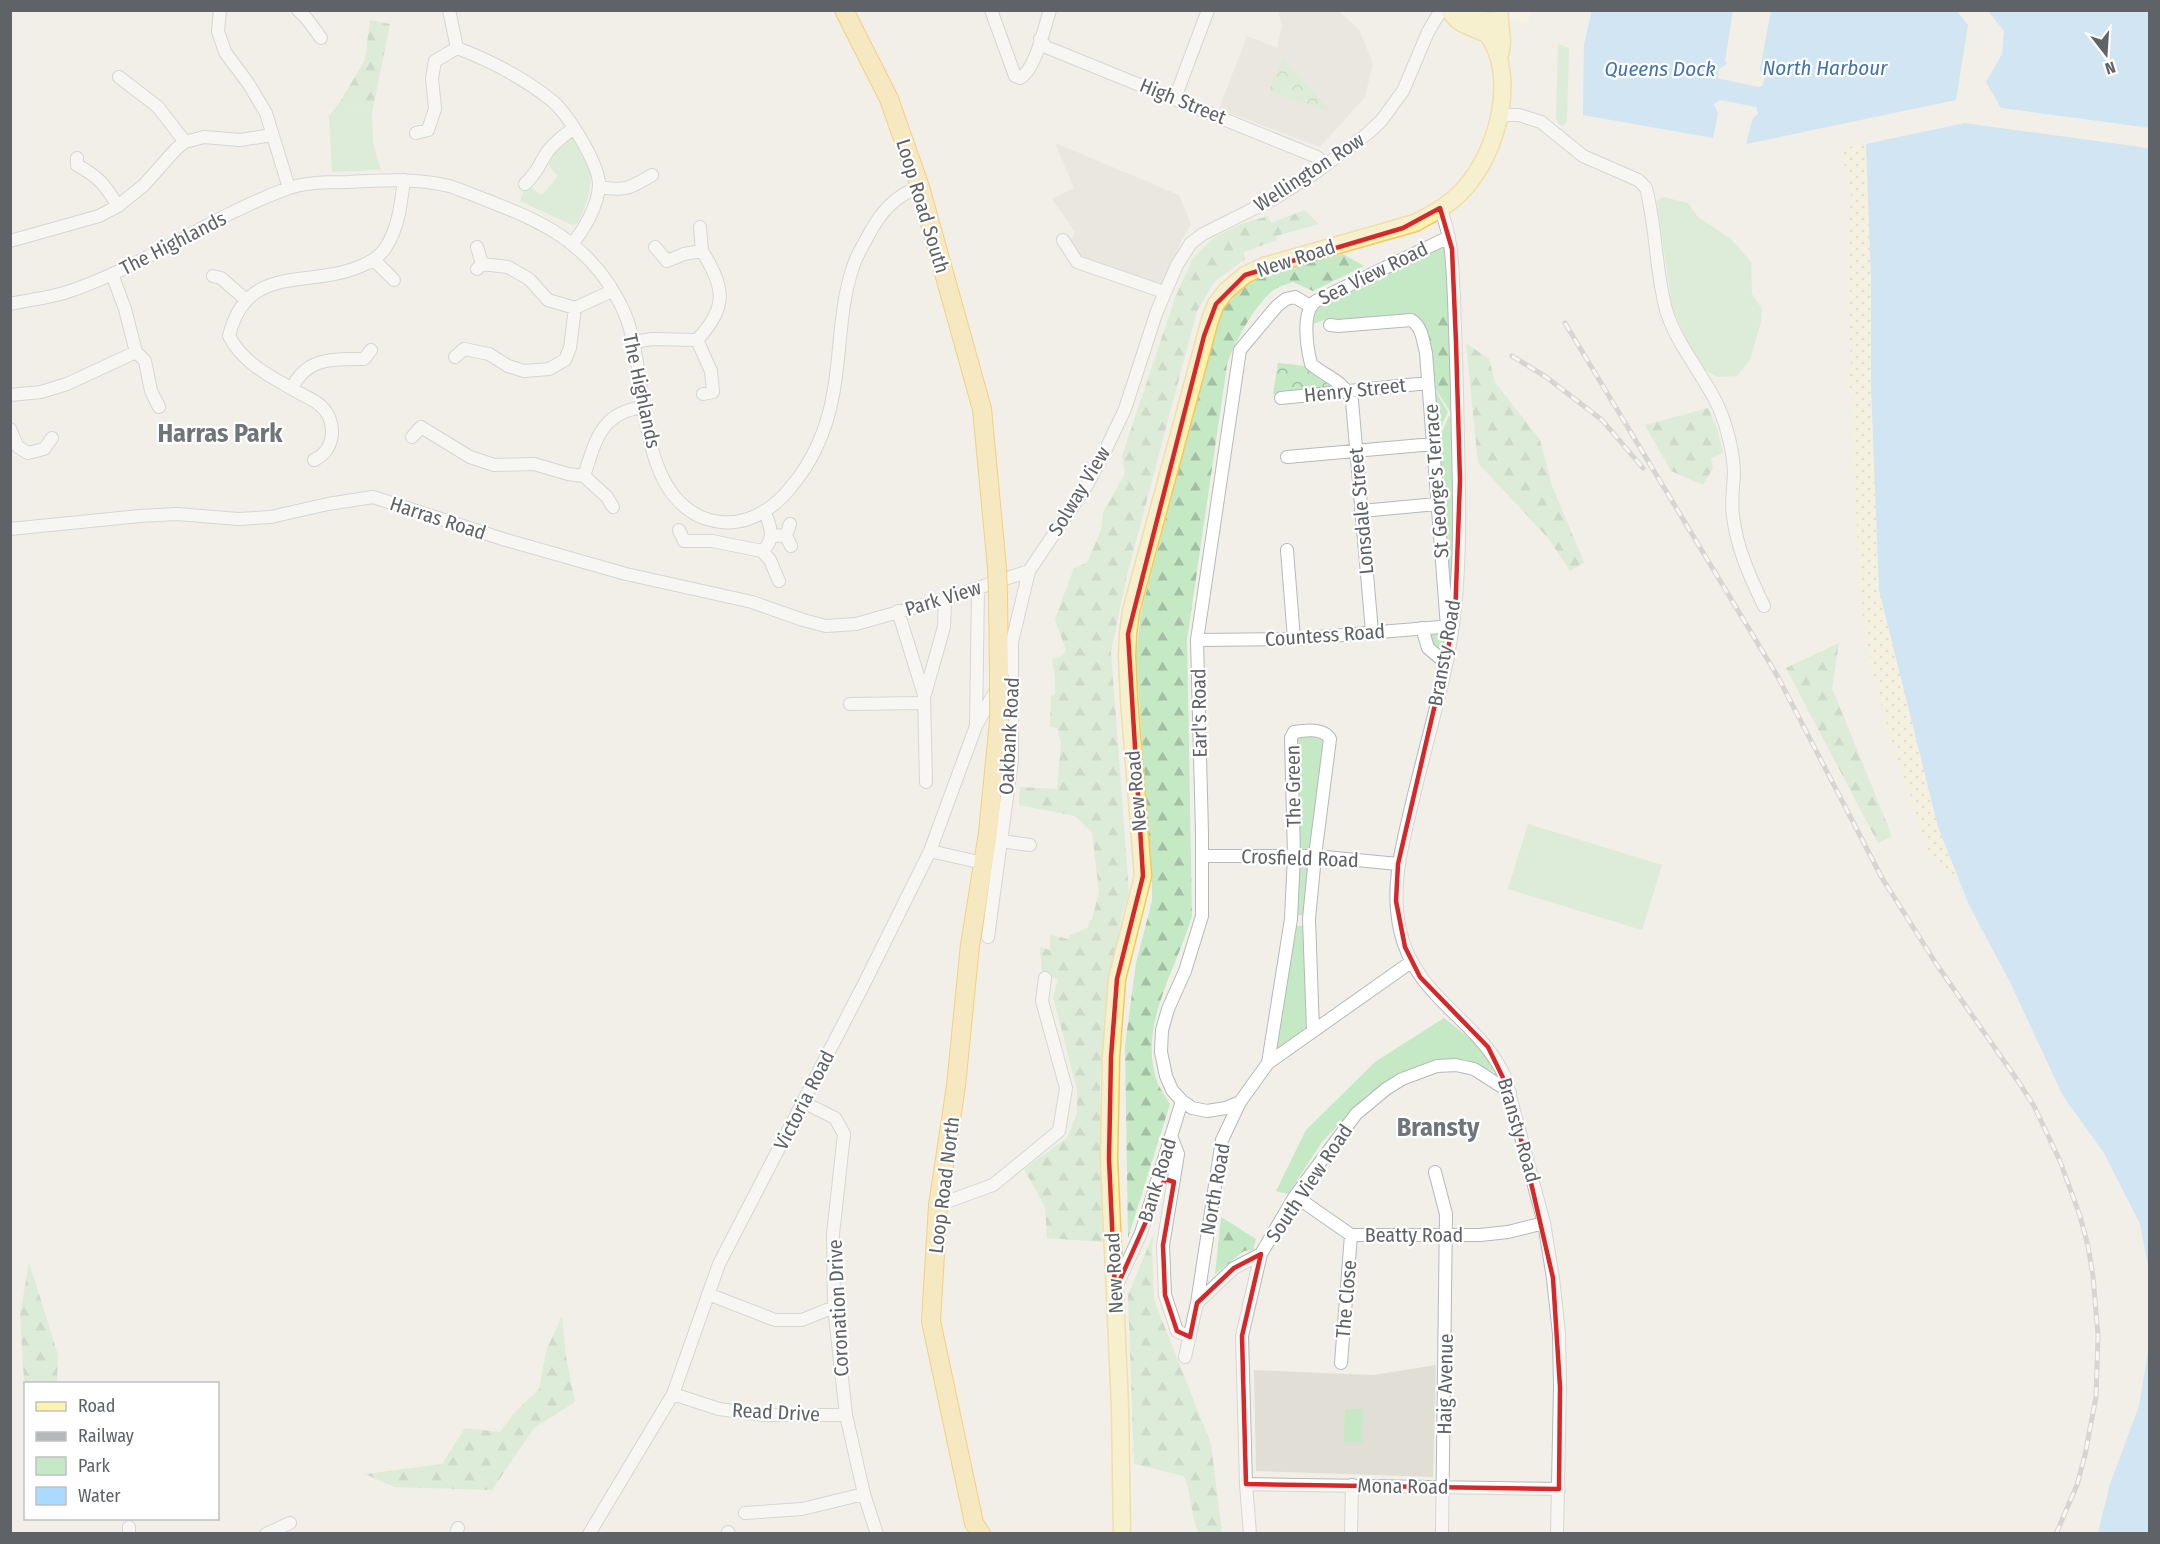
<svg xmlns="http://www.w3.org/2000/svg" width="2160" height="1544" font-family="'Fira Sans Condensed',sans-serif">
<defs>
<pattern id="forest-firs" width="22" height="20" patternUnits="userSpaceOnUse" patternTransform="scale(1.5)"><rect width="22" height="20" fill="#c5e8c5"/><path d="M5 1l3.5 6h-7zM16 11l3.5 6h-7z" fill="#a3c0a4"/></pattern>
<pattern id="sand-dots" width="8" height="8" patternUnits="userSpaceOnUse" patternTransform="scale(1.5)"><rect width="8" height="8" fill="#fbf3d9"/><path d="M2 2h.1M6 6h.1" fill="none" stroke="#cec8b4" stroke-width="1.8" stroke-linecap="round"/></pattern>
<pattern id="park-crowns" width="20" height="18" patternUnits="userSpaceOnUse" patternTransform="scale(1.5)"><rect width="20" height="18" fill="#c5e8c5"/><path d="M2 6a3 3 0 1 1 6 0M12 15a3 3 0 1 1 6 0" fill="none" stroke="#a3c0a4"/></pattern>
</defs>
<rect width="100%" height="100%" fill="#f1efe8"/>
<path fill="#fef7e0" d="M1481,11H1530L1528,24L1490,14Z"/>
<path fill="#e1ded6" d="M1278,11H1339L1359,30L1373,63L1365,97L1320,147L1219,109L1247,36L1277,48L1282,25Z
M1055,143L1179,195L1191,224L1182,239L1162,289L1080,259L1069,243L1075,232L1052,199L1074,188Z
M1436,1365L1433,1477L1256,1471L1254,1370L1373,1375Z"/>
<path fill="#c5e8c5" d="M1558,44L1569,48L1567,117V122L1562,126L1558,124L1556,118Z
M340,102L372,113L373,143L381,170L332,172L329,116Z
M574,136C579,145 586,156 589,166C594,185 586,206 578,223L572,225L520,201L524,190L530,187L542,195L558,176L551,169L549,163C555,150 560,141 574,136Z
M1663,197L1688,203L1698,217L1731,239L1751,262L1752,294L1762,309L1761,322L1750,360L1737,376L1717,377L1704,369L1692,351L1672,307L1657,201Z
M1444,246L1449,311L1421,316L1427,333L1414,317V313L1336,320L1329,318L1313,324L1315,308Z
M1435,390L1448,412L1438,434Z
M1449,415L1452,420L1454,512L1451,606L1439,440Z
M1434,632H1439L1443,639L1440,653L1431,644L1430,635Z
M1302,737H1321L1326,743L1310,851L1298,850L1296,740Z
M1528,824L1662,865L1642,930L1508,889Z
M1298,861H1308L1306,913L1304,915H1296Z
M1293,926H1306L1310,1029L1274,1055Z
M1444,1018L1482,1048L1494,1072L1465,1059L1430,1061L1368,1094L1322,1142L1288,1194L1276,1191L1306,1130L1375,1062Z
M1345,1409H1363L1362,1442H1344Z"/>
<path fill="url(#forest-firs)" d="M370,20L390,24L372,113L340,102L365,60Z
M1305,210L1319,224L1276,236L1277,240L1244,252L1245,259L1214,282L1197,311L1127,575L1111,651L1129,893L1121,919L1114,965L1100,1079L1103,1242L1047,1238L1045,1207L1024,1169L1067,1138L1077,1113V1089L1053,997L1058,979L1042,973L1040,947L1050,950V935L1069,939L1070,935L1088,928L1089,921L1092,920L1099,891L1092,832L1075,816L1019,805L1020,787L1057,789L1061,743L1057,728L1050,727L1051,696L1055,695V676L1052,659L1062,656L1066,650L1055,619L1074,568L1087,563L1101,530L1103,512L1125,474L1122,456L1175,298L1193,258L1215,237L1241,224L1268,216L1271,223Z
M1343,254L1364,266L1313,291L1293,282C1287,284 1280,286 1275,289C1257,301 1233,344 1227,365L1187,640L1192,916C1177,969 1136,1027 1158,1084C1161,1091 1166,1097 1170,1104L1128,1238L1125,1046L1136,963L1152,901V880L1136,655L1141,612L1220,313L1240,290L1262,275Z
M1439,307L1449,311L1451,413L1433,385L1427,333L1420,317Z
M1466,343L1489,359L1495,382L1540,440L1552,486L1584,562L1570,571L1548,538L1478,463Z
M1708,408L1717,428L1723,453L1711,458L1713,468L1703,485L1671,471L1645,425Z
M1839,643L1832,688L1892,836L1878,843L1786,668Z
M1221,1217L1256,1239L1253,1250L1244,1251L1215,1274Z
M1154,1233L1152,1247L1154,1300L1211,1444L1222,1533H1199C1190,1515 1192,1495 1184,1476L1134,1464L1128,1295Z
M29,1262L58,1355L57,1383L26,1384L25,1397L20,1316Z
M562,1316L566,1357L575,1402L534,1428L492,1490L394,1487L365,1474L442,1464L465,1428L500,1432L514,1413L539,1389L546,1351Z"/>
<path fill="url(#sand-dots)" d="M1866,144L1871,277V386L1879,590L1938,827L1957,874L1951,877L1929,852L1885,720L1865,637L1859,582L1852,399L1847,379L1851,367L1848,251L1851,194L1841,149Z"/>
<path fill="url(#park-crowns)" d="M1283,58L1331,112L1269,91Z
M1278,363L1305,366L1318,378L1336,388L1273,394Z"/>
<path fill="#aadaff" d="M1592,10L1733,11L1725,61L1727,64L1719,69L1718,77L1721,79L1758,87L1762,86L1765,77L1761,74L1760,69L1771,11H1957L1968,25L1956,100L1746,144L1753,118L1758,114L1756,107L1720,100L1714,104L1718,114L1713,138L1583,115L1584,44Z
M1988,11H2149V128L2001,108L1986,82L2002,54L2004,31Z
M1965,123L2149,148V1270L2140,1224L2104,1153L2063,1096L2011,984L1969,905L1938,827L1879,590L1871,386V277L1866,144Z
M2149,1346V1533H2098L2110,1484L2139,1406Z"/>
<path fill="#f1efe8" d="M2001,108L2149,128L2150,131L1999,109Z
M1970,121L2150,145L2149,148L1965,123Z"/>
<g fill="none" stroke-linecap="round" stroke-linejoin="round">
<g stroke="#b5b8bc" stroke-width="14">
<path id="minor" d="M220,10L218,31L225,52L248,83L266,113L289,188
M298,10L307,19L321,38
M449,10L457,48
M991,10L1015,76L1020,78C1036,69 1044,28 1050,10
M1040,39L1046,47L1317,157L1326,165
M119,77L158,107L185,142
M1175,98L1208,10
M1499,115H1519L1541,122L1583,156L1638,180L1646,188C1657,229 1655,273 1667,313C1681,355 1716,387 1727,431C1731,445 1734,460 1734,475C1733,489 1731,502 1733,516C1737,549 1750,577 1764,606
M416,133L428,130L435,109L432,78L435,61L457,48C489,60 523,78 550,99C567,112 600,165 599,186C598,205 584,230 572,244
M77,158V165C99,177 105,185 118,206
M525,184C538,172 539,164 548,151C556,141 564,135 574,128
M599,187C625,191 629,189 652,175
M1440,208C1453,241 1452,264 1454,298C1455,329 1456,360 1457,390C1458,480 1465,572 1447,661C1437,707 1424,753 1413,799C1403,843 1390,884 1400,930C1415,999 1478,1018 1505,1077L1544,1223L1553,1278L1559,1334L1560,1387L1557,1534
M700,227L702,251
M1063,240L1077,262L1164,292
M10,241L99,216L118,206L144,185L176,149L185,142L204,137L240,140L272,135
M477,247L482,264
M374,260L394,280
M477,269L482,264L508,267L529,279L548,300L575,308L612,291
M112,274L125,309L136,352
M213,276L221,278L245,299
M10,304C28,300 47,298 64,293C142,268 210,217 286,189C305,182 328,182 347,182C381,180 416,178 449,186C460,189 470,194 481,198C509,209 536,219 561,236C589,255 611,282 625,314C649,373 634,487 701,517C716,523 733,524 748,519C765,513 780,501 791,487C813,461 827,428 833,395C841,353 839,308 853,267C856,256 863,246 868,236C880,213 895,195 920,187
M1330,325L1338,326L1411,320C1422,326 1423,341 1426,353L1447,627
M697,340L711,371L713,392L703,394
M634,342L652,339L697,340C728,307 725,288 702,251L684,254L667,261L655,247
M136,352L145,361L151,391L159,407
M455,357L464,349L489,354L508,366L524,371L549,369L565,360L570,348L575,308
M292,388C307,357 333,359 364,359L371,350
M10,395L41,392L67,384L136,352
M1281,398L1428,383
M10,429L18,447L28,453L44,449L52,438
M412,437L421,427L470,457L494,465L534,464L568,474L584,476C596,439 601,413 643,407
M1287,457L1433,444
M314,460C335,451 338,422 321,406C316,401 307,397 301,394C274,378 244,365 229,336C247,262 308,289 361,266C371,262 380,257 386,247C399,227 401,202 404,180
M584,476L607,497L613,507
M1361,511L1437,504
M10,529L140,516L177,514L238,519L271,517L328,504L373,497L506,540L626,574L752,602L803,620L826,626L856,624L945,599L1029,571
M679,530L684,541H712L762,551C776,540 771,526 764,511
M772,535L786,536L791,546
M786,536L790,524
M1287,550L1294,639
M762,551L770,560L779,581
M898,611L924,695L926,782
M1422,628L1428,648L1446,663
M1372,632L1352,401C1345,381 1326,377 1311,364C1307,348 1301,311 1316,301L1449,237
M1197,640L1294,639L1453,626
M925,694L944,627L945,599
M850,704L924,703
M976,725L978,588
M1001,841L1030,845
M930,851L983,863
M1202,856H1315L1398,864
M988,937L1012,760V642L1029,571L1087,485L1106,449L1125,409L1157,311L1177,265L1191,243L1203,234L1275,198L1315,173L1367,134L1381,121L1403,91L1428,32L1441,10
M1268,1063L1291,919L1294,855L1291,738L1294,732C1305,730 1324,728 1330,739L1315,856L1309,919L1313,1031
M803,1102L835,1118L844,1134L833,1234L834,1307L846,1415L864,1494L877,1534
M1240,1102L1226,1108L1207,1111L1192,1108L1182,1101L1172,1090L1166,1076L1161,1052L1162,1030L1168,1009L1185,971L1202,916V833L1197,640L1240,350L1277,306L1286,299L1295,297L1310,306
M1171,1136L1178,1154L1163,1245L1165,1295L1177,1331L1190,1337
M1435,1172L1446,1214L1442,1534
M1295,1196L1351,1235H1480L1508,1232L1544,1223
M938,1205L993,1185L1059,1131L1066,1088L1042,1001L1045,978
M1116,1287L1141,1233L1182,1101
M708,1294L775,1320H802L834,1307
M1197,1303L1234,1268L1261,1254
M1185,1357L1197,1303L1222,1140L1240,1102L1268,1063L1411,962
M1341,1363L1351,1235
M673,1394L719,1409L764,1415H846
M1246,1484L1559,1489
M745,1513L802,1509L864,1494
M728,1532L729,1534
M129,1534V1527
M266,1534L290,1523
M456,1534L458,1528
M589,1534L673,1394L719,1264L864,984L930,851L976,726L998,686
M1250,1534L1246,1484L1242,1336L1261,1254L1295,1196L1356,1114L1386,1089L1402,1079L1437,1066L1456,1065L1474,1069L1510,1092
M1351,1534L1352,1485"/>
</g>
<g stroke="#f2c960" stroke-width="19">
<path id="major" d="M1461,10C1472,17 1486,23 1499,20
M1500,54C1505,39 1498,26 1500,10
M1122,1534L1120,1407L1109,1159L1111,1057L1117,979L1143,876L1129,699L1127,656L1128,634L1131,611L1210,320L1216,304L1226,291L1245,275L1264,266L1415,223C1432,214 1451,204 1464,189C1497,153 1518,78 1488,35C1473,26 1459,27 1449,10"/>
</g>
<g stroke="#f9ab00" stroke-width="20">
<path id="highway" d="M844,10L889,99L920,187L982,409L997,568
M998,593L999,675
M981,1534L974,1523L931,1321L938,1205L956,1086L970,945L988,833L999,721"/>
</g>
<use href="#minor" stroke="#fff" stroke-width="12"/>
<use href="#major" stroke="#fff2af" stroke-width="16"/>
<use href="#highway" stroke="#fde293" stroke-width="18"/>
<g stroke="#b6b7b8" stroke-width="5">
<path id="rail" d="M1565,323L1778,677L1882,878L1937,965L2018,1081L2034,1106L2060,1161L2080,1216L2088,1246L2093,1276L2098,1336L2096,1397L2085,1455L2077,1485L2056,1534
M1512,356L1546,377L1602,420L1643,468"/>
</g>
<use href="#rail" stroke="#fff" stroke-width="3" stroke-dasharray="9" stroke-linecap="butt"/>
<g stroke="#f9ab00" stroke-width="20" stroke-linecap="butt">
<path id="highway-bridge" d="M997,568L998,593
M999,675V721"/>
</g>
<use href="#highway-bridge" stroke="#fde293" stroke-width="18"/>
</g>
<path d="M0 0H2160V1544H0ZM1440,208L1452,249L1456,342L1460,480L1455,618L1398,864L1396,901L1405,947L1420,977L1488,1047L1510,1092L1553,1278L1560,1387L1559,1489L1246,1484L1242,1336L1261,1254L1234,1268L1197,1303L1190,1337L1177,1331L1165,1295L1163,1245L1174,1182L1165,1179L1115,1291L1109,1159L1111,1057L1117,979L1143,876L1128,634L1204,336L1216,304L1245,275L1403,228Z" fill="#f1efe8" fill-opacity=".55" fill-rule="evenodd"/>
<path fill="none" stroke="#d62828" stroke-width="4.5" stroke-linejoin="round" d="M1440,208L1452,249L1456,342L1460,480L1455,618L1398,864L1396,901L1405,947L1420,977L1488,1047L1510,1092L1553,1278L1560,1387L1559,1489L1246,1484L1242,1336L1261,1254L1234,1268L1197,1303L1190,1337L1177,1331L1165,1295L1163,1245L1174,1182L1165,1179L1115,1291L1109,1159L1111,1057L1117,979L1143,876L1128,634L1204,336L1216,304L1245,275L1403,228Z"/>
<g text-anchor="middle" stroke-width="4.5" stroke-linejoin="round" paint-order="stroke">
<g font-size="20" fill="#5f6368" stroke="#fff">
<text transform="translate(1183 101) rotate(22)" y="7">High Street</text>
<text transform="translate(1309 172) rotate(-33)" y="7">Wellington Row</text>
<text transform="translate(923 206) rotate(73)" y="7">Loop Road South</text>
<text transform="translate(173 243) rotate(-27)" y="7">The Highlands</text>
<text transform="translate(1296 258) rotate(-18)" y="7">New Road</text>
<text transform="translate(1373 273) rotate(-26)" y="7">Sea View Road</text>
<text transform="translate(1355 390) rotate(-6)" y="7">Henry Street</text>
<text transform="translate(642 391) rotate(78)" y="7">The Highlands</text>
<text transform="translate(1436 481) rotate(-94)" y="7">St George's Terrace</text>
<text transform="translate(1079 491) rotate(-59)" y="7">Solway View</text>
<text transform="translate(1361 511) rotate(-95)" y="7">Lonsdale Street</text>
<text transform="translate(438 518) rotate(18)" y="7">Harras Road</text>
<text transform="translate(943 598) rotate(-17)" y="7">Park View</text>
<text transform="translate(1325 635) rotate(-4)" y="7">Countess Road</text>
<text transform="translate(1444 653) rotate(-80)" y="7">Bransty Road</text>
<text transform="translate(1199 713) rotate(-91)" y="7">Earl's Road</text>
<text transform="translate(1009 736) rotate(-87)" y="7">Oakbank Road</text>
<text transform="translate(1293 786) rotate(-91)" y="7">The Green</text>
<text transform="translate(1136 791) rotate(-95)" y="7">New Road</text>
<text transform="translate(1300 858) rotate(2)" y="7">Crosfield Road</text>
<text transform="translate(804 1100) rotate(-63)" y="7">Victoria Road</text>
<text transform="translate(1519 1130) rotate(74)" y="7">Bransty Road</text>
<text transform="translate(1157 1180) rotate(-73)" y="7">Bank Road</text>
<text transform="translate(1309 1183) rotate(-56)" y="7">South View Road</text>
<text transform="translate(944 1185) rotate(-83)" y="7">Loop Road North</text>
<text transform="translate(1215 1189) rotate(-80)" y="7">North Road</text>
<text x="1414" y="1242">Beatty Road</text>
<text transform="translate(1114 1273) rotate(-93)" y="7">New Road</text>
<text transform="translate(1346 1299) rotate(-85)" y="7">The Close</text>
<text transform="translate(838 1308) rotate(-93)" y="7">Coronation Drive</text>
<text transform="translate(1445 1384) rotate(-89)" y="7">Haig Avenue</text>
<text transform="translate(776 1412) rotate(3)" y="7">Read Drive</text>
<text transform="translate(1403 1486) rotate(1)" y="7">Mona Road</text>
</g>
<g font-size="21" font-style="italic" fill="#4174aa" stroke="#fff">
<text x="1825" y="75">North Harbour</text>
<text x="1660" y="76">Queens Dock</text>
</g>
<g font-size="26" font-weight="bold" fill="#70757a" stroke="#fff">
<text x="220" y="442">Harras Park</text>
<text x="1438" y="1136">Bransty</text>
</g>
</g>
<rect width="2160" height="1544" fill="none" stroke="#5f6368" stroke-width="24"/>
<rect x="24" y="1382" width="195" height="138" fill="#ffffff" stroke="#bfc1c3" stroke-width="1.5"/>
<rect x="36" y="1402" width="30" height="9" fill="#fff2af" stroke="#bfc1c3" stroke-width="1.5"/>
<text x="78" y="1412" font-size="18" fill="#5f6368">Road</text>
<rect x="36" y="1432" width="30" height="9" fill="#b6b7b8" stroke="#bfc1c3" stroke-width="1.5"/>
<text x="78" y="1442" font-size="18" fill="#5f6368">Railway</text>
<rect x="36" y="1457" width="30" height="18" fill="#c5e8c5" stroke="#bfc1c3" stroke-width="1.5"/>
<text x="78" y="1472" font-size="18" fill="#5f6368">Park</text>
<rect x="36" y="1487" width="30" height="18" fill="#aadaff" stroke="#bfc1c3" stroke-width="1.5"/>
<text x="78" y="1502" font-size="18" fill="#5f6368">Water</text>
<g transform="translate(2106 54) rotate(163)" stroke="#ffffff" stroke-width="4.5" paint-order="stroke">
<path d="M0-4.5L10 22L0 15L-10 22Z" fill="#5f6368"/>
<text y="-9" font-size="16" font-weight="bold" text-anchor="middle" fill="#5f6368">N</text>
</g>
</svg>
